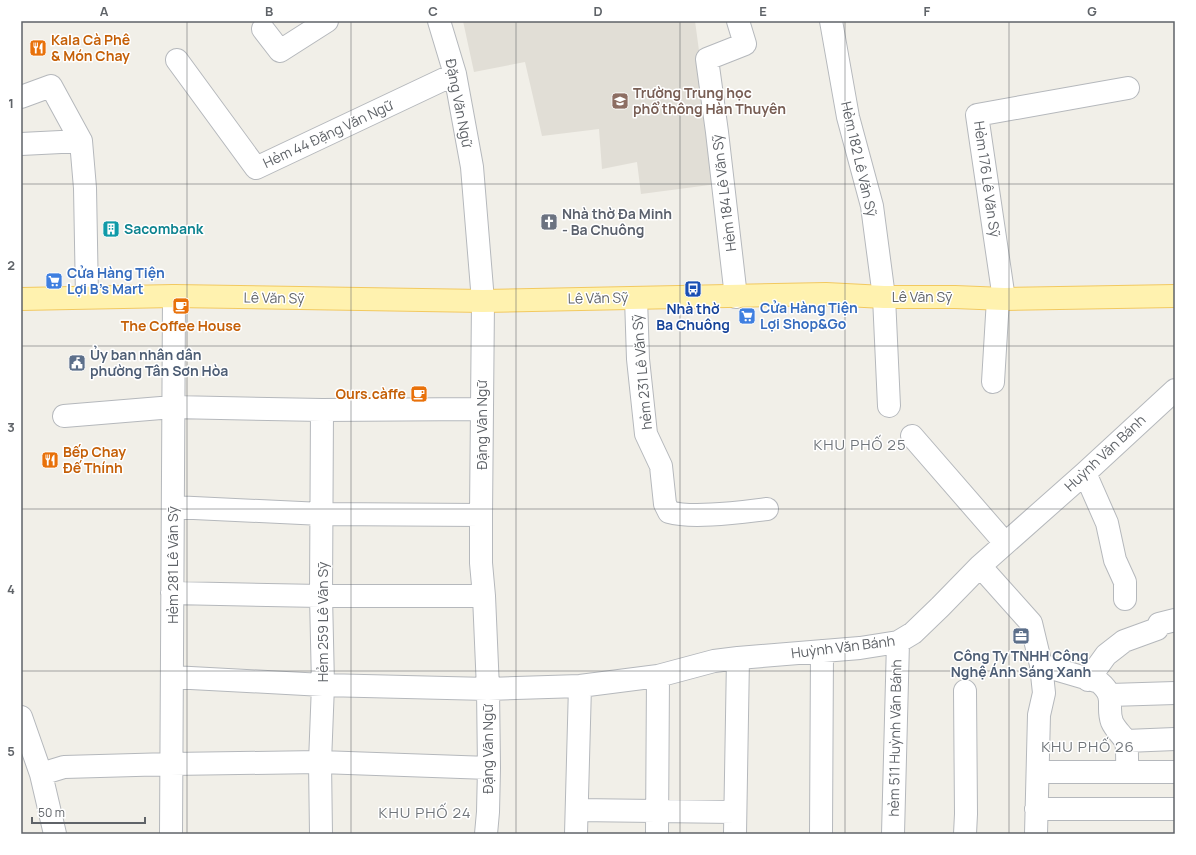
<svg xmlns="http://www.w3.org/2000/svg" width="1196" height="855" font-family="Manrope,sans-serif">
<rect width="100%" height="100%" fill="#f1efe8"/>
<path fill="#e1ded6" d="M463,21H695L717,184L641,194L637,162L602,169L599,129L542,136L525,62L474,72Z"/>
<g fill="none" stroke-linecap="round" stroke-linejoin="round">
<g stroke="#b5b8bc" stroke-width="24">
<path id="minor" d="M439,21L455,74L472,167L483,301L481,515V563L484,596L488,689L489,768L488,812L486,834
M831,21L848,117L872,206L884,297L889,406
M263,29L280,51L327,21
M177,60L256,168L455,74
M21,97L51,86L81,141L85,188L87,297
M21,144L81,141
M736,297L717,132L707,59L745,44L738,21
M636,298L638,359L646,434L661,466L665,504L669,512C693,519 741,512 767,509
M1004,299L977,115L1128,88
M993,382L998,299
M64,416L173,407L322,410L482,409
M912,436L1005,543
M1085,473L1107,523L1115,560L1125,582V599
M173,507L322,514L481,515
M980,566L1031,623L1041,665L1044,693L1039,715L1036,834
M172,593L321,596H484
M1041,665L1099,682C1117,697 1106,705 1112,722C1115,729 1121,734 1125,740C1128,746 1127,764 1127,771
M172,677L323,685L488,689L580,686L658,676L714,661L738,658L860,648L898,642L913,633L940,607L980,566L1085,473L1175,390
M1088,680L1106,655L1124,641L1157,629L1159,624L1175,620
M965,691L966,814L965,834
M1110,695L1175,693
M21,717L41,774L55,834
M1126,741L1175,739
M1038,772H1175
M41,774L64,767L171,764L320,762L489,768
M1036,809H1175
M577,810L735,812
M171,834L174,296
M321,834L320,762L323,685L321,596L322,410
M576,834L580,686
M657,834L658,676
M735,834L738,658
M821,834L822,651
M893,834L898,642"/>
</g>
<g stroke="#f2c960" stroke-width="24">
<path id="major" d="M21,299L174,296L483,301L826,294L884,297H955L1004,299L1175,296"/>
</g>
<use href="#minor" stroke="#fff" stroke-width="22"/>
<use href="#major" stroke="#fff2af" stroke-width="22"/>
</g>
<path fill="none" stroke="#5f6368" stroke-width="1" stroke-opacity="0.55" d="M187,21V834M351,21V834M516,21V834M680,21V834M845,21V834M1009,21V834M21,184H1175M21,346H1175M21,509H1175M21,671H1175"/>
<defs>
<g id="restaurant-square" transform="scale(0.9)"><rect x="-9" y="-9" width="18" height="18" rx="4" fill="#e8710a" stroke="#fff"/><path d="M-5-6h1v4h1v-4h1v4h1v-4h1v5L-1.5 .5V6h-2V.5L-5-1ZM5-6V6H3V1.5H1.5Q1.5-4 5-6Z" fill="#fff"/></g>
<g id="school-square" transform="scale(0.9)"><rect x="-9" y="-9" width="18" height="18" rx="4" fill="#8d6e63" stroke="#fff"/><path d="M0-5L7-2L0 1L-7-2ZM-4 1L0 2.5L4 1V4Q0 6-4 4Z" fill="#fff"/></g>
<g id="church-square" transform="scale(0.9)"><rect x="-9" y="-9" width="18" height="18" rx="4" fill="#6b7280" stroke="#fff"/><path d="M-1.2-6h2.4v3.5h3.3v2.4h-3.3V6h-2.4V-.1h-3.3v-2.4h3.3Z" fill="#fff"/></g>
<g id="building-square" transform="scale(0.9)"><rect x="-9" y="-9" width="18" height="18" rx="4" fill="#0f9aa8" stroke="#fff"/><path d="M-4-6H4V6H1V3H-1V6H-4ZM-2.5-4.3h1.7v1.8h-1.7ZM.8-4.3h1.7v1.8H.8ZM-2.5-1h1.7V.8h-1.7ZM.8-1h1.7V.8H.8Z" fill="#fff"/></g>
<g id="supermarket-square" transform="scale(0.9)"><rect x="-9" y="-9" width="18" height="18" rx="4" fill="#3f7fe0" stroke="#fff"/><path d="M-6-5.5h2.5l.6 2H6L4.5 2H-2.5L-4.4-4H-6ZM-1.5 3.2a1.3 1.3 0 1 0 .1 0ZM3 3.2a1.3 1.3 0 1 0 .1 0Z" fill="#fff"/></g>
<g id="bus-square" transform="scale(0.9)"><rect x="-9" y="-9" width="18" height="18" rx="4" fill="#1a4fb4" stroke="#fff"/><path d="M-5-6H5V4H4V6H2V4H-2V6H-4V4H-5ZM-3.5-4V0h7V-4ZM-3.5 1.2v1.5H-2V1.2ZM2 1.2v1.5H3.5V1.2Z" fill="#fff"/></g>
<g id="cafe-square" transform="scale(0.9)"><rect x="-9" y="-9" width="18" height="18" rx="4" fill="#e8710a" stroke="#fff"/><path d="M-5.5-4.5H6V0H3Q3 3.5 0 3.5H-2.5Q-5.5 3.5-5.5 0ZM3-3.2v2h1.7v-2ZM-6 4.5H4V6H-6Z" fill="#fff"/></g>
<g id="civic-square" transform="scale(0.9)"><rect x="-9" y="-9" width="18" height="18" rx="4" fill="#5c6f8a" stroke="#fff"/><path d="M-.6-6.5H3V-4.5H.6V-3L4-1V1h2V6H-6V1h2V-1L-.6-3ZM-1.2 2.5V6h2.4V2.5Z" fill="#fff"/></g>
<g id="office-square" transform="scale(0.9)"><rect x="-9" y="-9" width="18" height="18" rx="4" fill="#5c6f8a" stroke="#fff"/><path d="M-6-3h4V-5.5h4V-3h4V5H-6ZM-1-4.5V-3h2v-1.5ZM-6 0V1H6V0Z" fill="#fff"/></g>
</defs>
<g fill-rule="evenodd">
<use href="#restaurant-square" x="38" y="48"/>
<use href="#school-square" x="620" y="101"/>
<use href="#church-square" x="549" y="222"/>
<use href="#building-square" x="111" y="229"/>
<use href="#supermarket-square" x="54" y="281"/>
<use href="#bus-square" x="693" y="289"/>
<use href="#cafe-square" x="181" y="306"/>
<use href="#supermarket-square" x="747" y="316"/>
<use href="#civic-square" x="77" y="363"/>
<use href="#cafe-square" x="419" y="394"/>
<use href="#restaurant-square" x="50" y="460"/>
<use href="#office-square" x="1021" y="636"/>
</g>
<g text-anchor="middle" stroke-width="3" stroke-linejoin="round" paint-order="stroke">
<g font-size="14" font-weight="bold" fill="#c56008" stroke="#fff" text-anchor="start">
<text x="51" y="45">Kala Cà Phê<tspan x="51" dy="16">&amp; Món Chay</tspan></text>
<text x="181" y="331" text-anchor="middle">The Coffee House</text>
<text x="406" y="399" text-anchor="end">Ours.càffe</text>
<text x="63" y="457">Bếp Chay<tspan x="63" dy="16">Đế Thính</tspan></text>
</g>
<g font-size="14" font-weight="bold" fill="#785e54" stroke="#fff" text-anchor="start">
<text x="633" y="98">Trường Trung học<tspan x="633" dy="16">phổ thông Hàn Thuyên</tspan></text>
</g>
<g font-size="14" fill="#5f6368" stroke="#fff">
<text transform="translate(459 103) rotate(79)" y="5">Đặng Văn Ngữ</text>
<text transform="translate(328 134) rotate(-25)" y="5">Hẻm 44 Đặng Văn Ngữ</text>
<text transform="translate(859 159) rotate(77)" y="5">Hẻm 182 Lê Văn Sỹ</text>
<text transform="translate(987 179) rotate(82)" y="5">Hẻm 176 Lê Văn Sỹ</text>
<text transform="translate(724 193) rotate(-97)" y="5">Hẻm 184 Lê Văn Sỹ</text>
<text x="922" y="302">Lê Văn Sỹ</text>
<text transform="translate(274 298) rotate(1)" y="5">Lê Văn Sỹ</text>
<text transform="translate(598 298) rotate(-1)" y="5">Lê Văn Sỹ</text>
<text transform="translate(642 372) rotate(-95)" y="5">hẻm 231 Lê Văn Sỹ</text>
<text transform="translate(482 425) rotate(-90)" y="5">Đặng Văn Ngữ</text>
<text transform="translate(1105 453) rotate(-43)" y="5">Huỳnh Văn Bánh</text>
<text transform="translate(173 565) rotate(-90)" y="5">Hẻm 281 Lê Văn Sỹ</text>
<text transform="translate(323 622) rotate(-90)" y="5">Hẻm 259 Lê Văn Sỹ</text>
<text transform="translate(843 647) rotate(-7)" y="5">Huỳnh Văn Bánh</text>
<text transform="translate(895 738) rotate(-89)" y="5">hẻm 511 Huỳnh Văn Bánh</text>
<text transform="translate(488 749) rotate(-90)" y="5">Đặng Văn Ngữ</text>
</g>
<g font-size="14" font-weight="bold" fill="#5b616d" stroke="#fff" text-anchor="start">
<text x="562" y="219">Nhà thờ Đa Minh<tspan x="562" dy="16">- Ba Chuông</tspan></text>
</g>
<g font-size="14" font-weight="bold" fill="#0d838f" stroke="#fff" text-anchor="start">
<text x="124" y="234">Sacombank</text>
</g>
<g font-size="14" font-weight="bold" fill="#366cbe" stroke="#fff" text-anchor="start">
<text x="67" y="278">Cửa Hàng Tiện<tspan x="67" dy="16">Lợi B's Mart</tspan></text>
<text x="760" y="313">Cửa Hàng Tiện<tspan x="760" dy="16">Lợi Shop&amp;Go</tspan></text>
</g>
<g font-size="14" font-weight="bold" fill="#164399" stroke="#fff">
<text x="693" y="314">Nhà thờ<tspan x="693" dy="16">Ba Chuông</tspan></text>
</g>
<g font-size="14" font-weight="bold" fill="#4e5e75" stroke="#fff" text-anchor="start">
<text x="90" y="360">Ủy ban nhân dân<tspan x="90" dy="16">phường Tân Sơn Hòa</tspan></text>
<text x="1021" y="661" text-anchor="middle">Công Ty TNHH Công<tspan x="1021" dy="16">Nghệ Ánh Sáng Xanh</tspan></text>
</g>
<g font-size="15" letter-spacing="1" fill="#70757a" stroke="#fff">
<text x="860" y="450">KHU PHỐ 25</text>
<text x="1088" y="752">KHU PHỐ 26</text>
<text x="425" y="818">KHU PHỐ 24</text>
</g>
</g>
<rect width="1196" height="855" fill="none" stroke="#ffffff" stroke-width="44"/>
<path d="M32 817v6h113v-6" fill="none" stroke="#5f6368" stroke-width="2"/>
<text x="38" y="817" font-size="12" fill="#5f6368" stroke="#ffffff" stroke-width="3" paint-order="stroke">50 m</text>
<rect x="22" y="22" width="1152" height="811" fill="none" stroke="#5f6368" stroke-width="1.5"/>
<g font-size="13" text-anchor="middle" font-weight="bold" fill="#5f6368">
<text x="104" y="16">A</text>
<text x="269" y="16">B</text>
<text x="433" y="16">C</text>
<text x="598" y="16">D</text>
<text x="763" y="16">E</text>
<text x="927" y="16">F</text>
<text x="1092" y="16">G</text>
<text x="11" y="108">1</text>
<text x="11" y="270">2</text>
<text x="11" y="432">3</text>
<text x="11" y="594">4</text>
<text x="11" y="756">5</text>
</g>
</svg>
